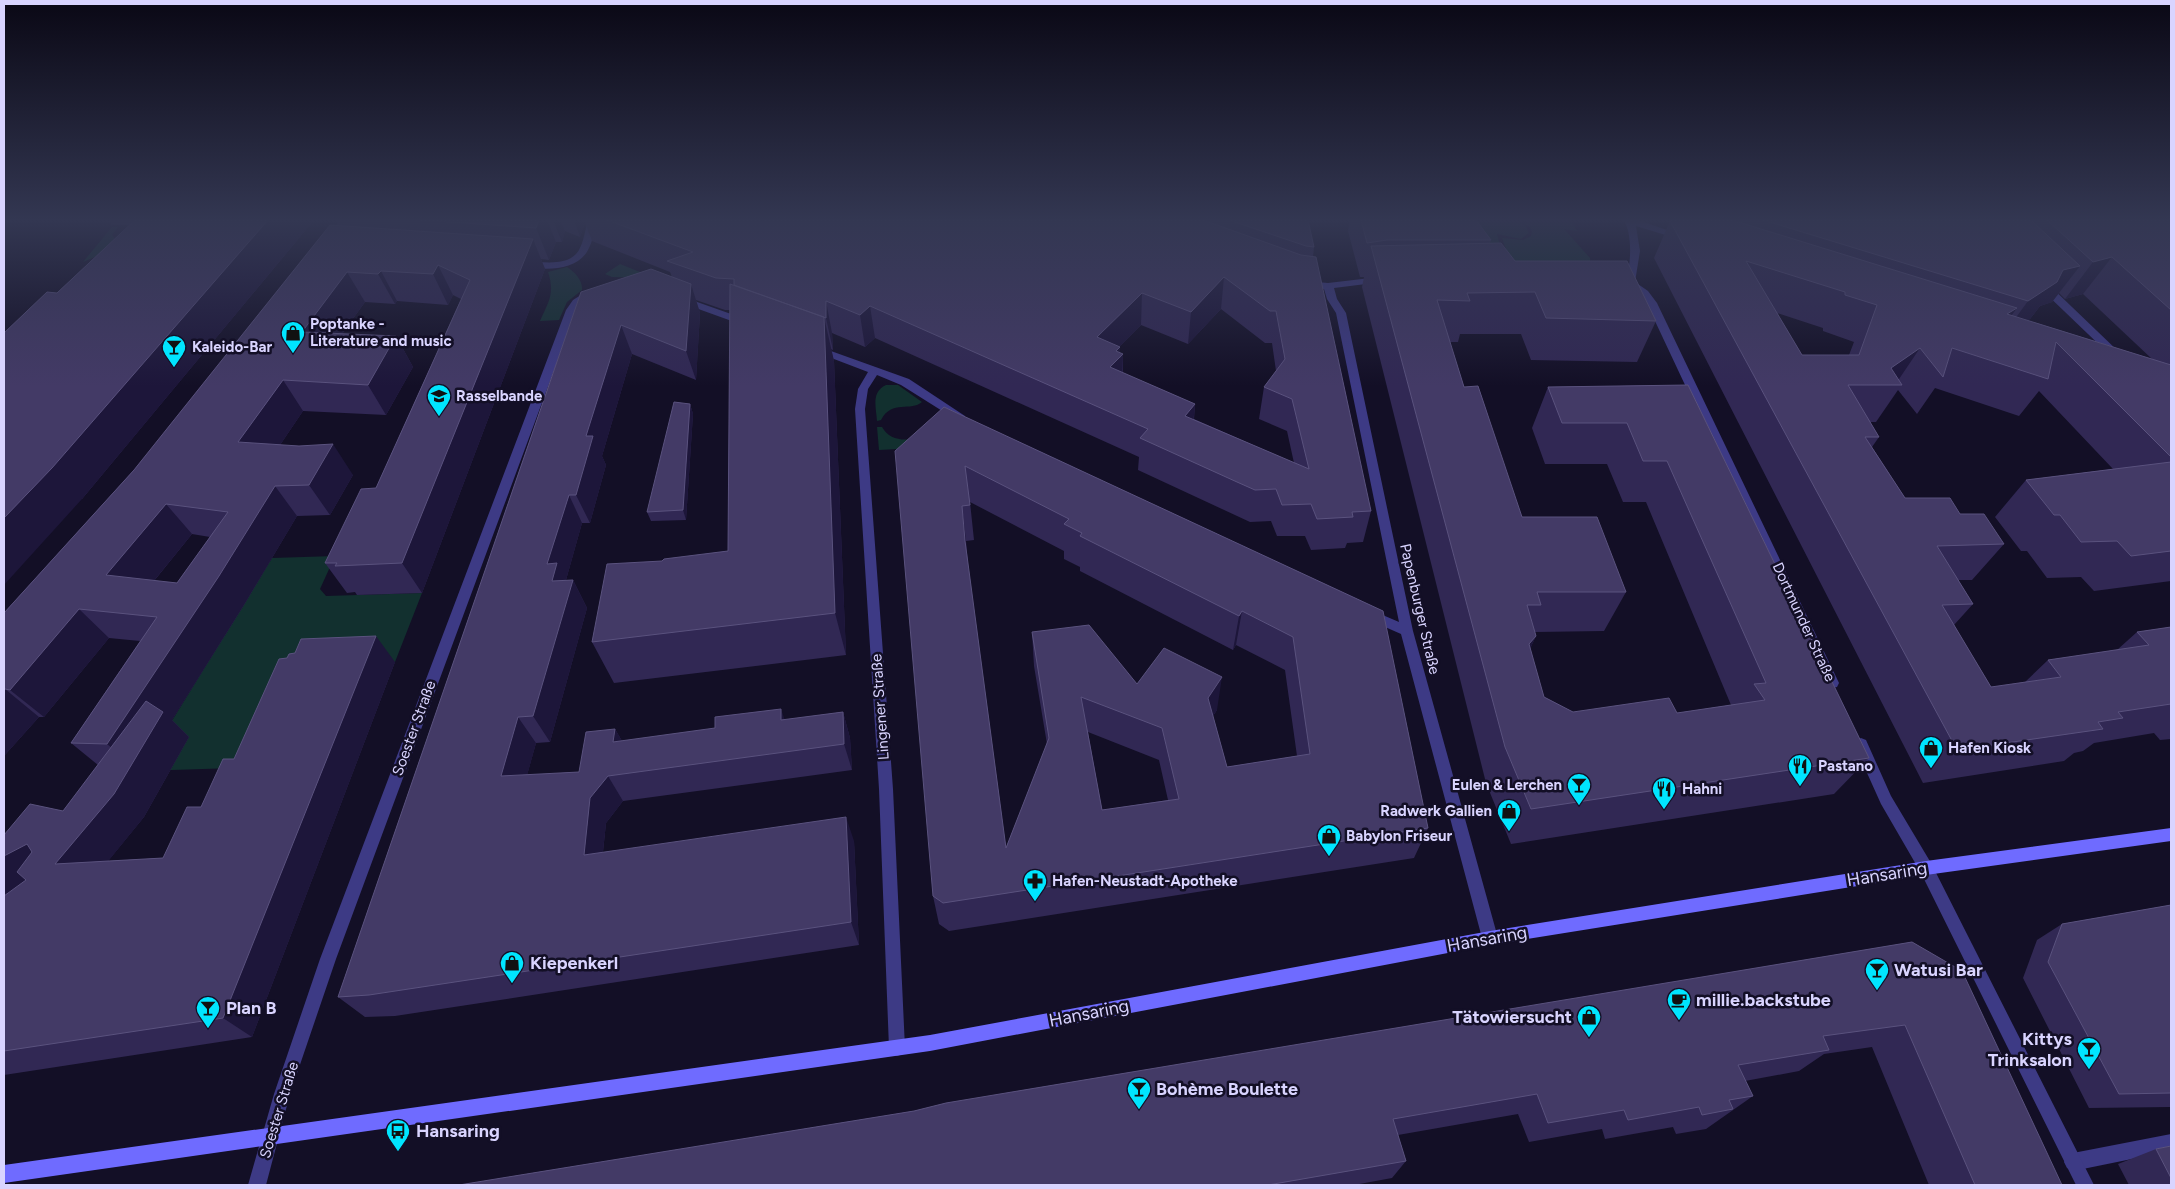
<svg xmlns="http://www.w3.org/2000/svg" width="2175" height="1189" font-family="Figtree,sans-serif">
<rect width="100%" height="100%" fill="#130f26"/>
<path fill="#12302f" d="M1455,220L1518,221L1525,225L1529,233L1521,239L1497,234L1500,246L1463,247Z
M1517,220H1571L1577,231L1564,229L1590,258V263L1512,266L1502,238L1523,240L1531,236L1532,232L1530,227Z
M112,227H118L112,235L121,246L83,262Z
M620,264L655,278L612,277L605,274Z
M567,267C575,272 583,281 582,290L567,302L559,320L540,321C549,301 555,293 548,272Z
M886,385H898L922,402C911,412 892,399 881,420L877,421C876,407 871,392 886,385Z
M877,427H882C888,438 900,441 912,439L897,449L879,450Z
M335,556L320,589L326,596L422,593L395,662L325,665L234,768L141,771L272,558Z"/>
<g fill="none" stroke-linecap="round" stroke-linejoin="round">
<path fill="#3d3a85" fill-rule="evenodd" d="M2171,1134V1151L2073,1171L2067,1168L2064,1162L2067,1156L2073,1153Z"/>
<path fill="#3d3a85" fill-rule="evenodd" d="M588,220H598C594,230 593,241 588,250C577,271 544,271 524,266V262L527,261C543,262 569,267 579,250C584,241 585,230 588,220Z
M1623,220H1638L1687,237L1682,240L1636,226L1640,251L1635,282L1648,291L1657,303L1839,683L1837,687L1832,688L1827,687L1825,683L1647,304L1640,295L1623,282C1632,273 1633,230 1623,220Z
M1379,277L1384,280L1382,282L1334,288L1337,299L1346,313L1413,631L1498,938L1495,943L1490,945L1485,943L1482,938L1401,634L1367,619L1365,615L1367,611L1371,610L1399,622L1336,313L1327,299L1324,289L1306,287L1301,284L1306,281L1328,283Z
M2044,283L2048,284L2120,353V357H2112L2040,288L2039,286Z
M592,288L596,289V293L581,304L576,311L336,959L290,1094L266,1185H248L274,1094L320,959L566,310L573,300Z
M683,297L748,320L749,322L748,324H740L679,302V298Z
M817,346L909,379L965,416L963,419H955L901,385L877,375L868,389L865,409L893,789L905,1048L903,1054L897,1056L891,1054L889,1048L879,789L855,409L858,389L868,372L813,351L812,349Z
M1861,738L1866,740L1891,796L1931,863L2094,1185H2076L1921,873L1881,804L1854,744L1856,740Z"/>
<path fill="#6f6bff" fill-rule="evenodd" d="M2171,828V841L1926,875L1490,945L930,1051L4,1183V1165L930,1035L1490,931L1926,861Z"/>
</g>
<path fill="#312854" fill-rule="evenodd" d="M108,220H314L82,499L57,293L129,225H112Z
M335,220H1308L1314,247L1313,257L1371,511L1363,542L1347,543L1345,548L1311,550L1305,536H1277L1271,521L1250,522L1138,470L1139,457L875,338L865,347L832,333L833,350L831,349L834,361L846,655L614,683L592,642L662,561L728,551L730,310H725L696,300L700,313L696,380L632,354L602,456L606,465L590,523H582L566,580H573L587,608L550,742L536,743L527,775L579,772L615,729L622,741L843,712L850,738L852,770L623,801L606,823L603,852L854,841L859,945L395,1016L365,1017L338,997L581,292L672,277L670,272L592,241L585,223L580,237L565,231L562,242H556L549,260L541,259L545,269L422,593L357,595L355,592L347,593L325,563L376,488L461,299L453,295L448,305L397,301L395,304L365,302L342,334L396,336L413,367L386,415L303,411L280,445L353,475L330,515L297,516L244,605L172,720L189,737L144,817L108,861L163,858L201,807L234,759L395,662L252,1037L4,1075V896L6,894L4,892L63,811L98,765L71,743L140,641L109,638L44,717H39L4,756V613L134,470L338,225ZM1221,309L1265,343H1272L1276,371L1264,387L1259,419L1287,431L1294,463L1194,419L1195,404L1123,373V354L1120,353L1119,347L1141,325L1188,344ZM192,534L210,537L177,583L154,581Z
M1350,220H1476L1491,240L1490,243L1515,261L1656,321L1637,362L1531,360L1521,334H1460L1458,342H1450L1464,387L1522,517L1626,592L1604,631L1535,632L1536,636L1530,649L1544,697L1573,712L1677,713L1731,705L1646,502H1623L1607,464H1545L1532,428L1548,387L1688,385L1869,758L1834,794L1511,844L1486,783L1362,287L1364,277H1360L1348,231Z
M1673,220H2171V581L2094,591L2081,577L2047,578L2027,551H2021L1995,517L2026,480L2113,469L2039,391L2019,416L1935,388L1917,414L1898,390L1876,422H1870L1879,437L1872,447L1905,498L1960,514L2004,544L1972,580H1958L1973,604L1954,625L1991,687L2024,683L2048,660L2117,650L2137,632L2171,627V739L2160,740L2154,733L2094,743L2083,751L2074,753L2064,761L1923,783L1654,258L1670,221ZM2059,293L2065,299L2083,294L2152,359L2027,320L2030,319L2040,306L2052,302ZM1777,313L1823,328V331L1854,342L1849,355H1802Z
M690,404L693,414L686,520L651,521L647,512Z
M944,407L1383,611L1428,828L1414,858L949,931L939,924L933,896ZM970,502L1064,551V559L1080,567V571L1233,650L1236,645L1285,670L1297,756L1227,767L1213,716L1217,710L1137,684L1032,632L1034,666L1047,744L1006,848L968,565L966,541L974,540ZM1088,732L1159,760L1168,800L1102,810Z
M2171,905V1107L2089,1108L2023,978L2037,940L2062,924Z
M1912,942L2062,1185H1929L1872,1047L1824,1054L1799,1071L1745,1081L1753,1096L1706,1129L1676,1134L1673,1127L1605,1139L1602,1129L1529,1142L1518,1114L1398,1135L1406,1161L1392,1178L1354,1185H459L914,1111Z
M2171,1146V1185H2129L2118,1164L2156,1149Z"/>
<path fill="#1d163a" d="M268,220H314L82,499L4,585V518Z
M539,220H547L556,242L549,260L536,228Z
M553,220H560L565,231L562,242Z
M574,220H584L585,223L580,237Z
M533,239L545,269L422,593L402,563Z
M2112,257L2083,294L2065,299L2093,262Z
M438,265L453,295L448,305L433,274Z
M2080,266L2052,302L2040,306L2030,319L2001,338L2028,301L2063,270Z
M381,271L397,301L395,304L378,274Z
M347,272L365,302L321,363L302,332Z
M1224,277L1221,309L1188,344L1191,312Z
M691,284L700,313L696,380L686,351Z
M1142,293L1141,325L1097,369V337Z
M826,301L832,333L833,350L826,318Z
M870,306L875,338L865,347L860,315Z
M2017,308L1990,345L2007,314Z
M824,317L834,361L846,655L835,613Z
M621,325L632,354L602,456L606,465L590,523L576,495L586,436Z
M396,336L413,367L386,415L368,385Z
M1120,347V358L1123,354L1122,386L1110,367L1116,351Z
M1920,348L1895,385L1891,368Z
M283,380L303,411L261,473L238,442Z
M690,404L693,414L686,520L683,510Z
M1195,404L1192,436L1185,416Z
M333,444L353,475L330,515L309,485Z
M275,486L297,516L244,605L172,720L189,737L144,817L88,886L7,894L4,892V856L132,765L107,744Z
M569,495L582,523L566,580H573L587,608L550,742L533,716L552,581L547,564Z
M166,504L192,534L135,604L106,575Z
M962,506L966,541L969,576L965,541Z
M79,609L109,638L44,717L10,690Z
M1242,611L1236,645L1233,650L1239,616Z
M376,636L395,662L252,1037L223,1018Z
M1536,636L1518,675L1529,644Z
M1222,677L1217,710L1203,730L1208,698Z
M5,689L39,717L4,756V690Z
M781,709L790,735L781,720Z
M843,712L850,738L852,770L844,744Z
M518,717L536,743L520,801L501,776Z
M615,729L630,755L613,742Z
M608,776L623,801L606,823L600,879L584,855L590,798Z
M846,817L854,841L859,945L851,922Z"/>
<path fill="#433a66" stroke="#5a527e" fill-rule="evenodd" d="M135,220H268L52,468L4,518V333L47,292L57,293Z
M421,220H539L536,228Z
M607,220H1203L1301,255L1316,257L1371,511L1352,512L1353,517L1317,519L1311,504L1282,505L1276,489L1255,490L1237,482L1140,438L1148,429L870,306L860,315L826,301V318L734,285V279L716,278L667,261L693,252ZM1224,277L1270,311H1276L1285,359L1264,387L1292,399L1309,469L1185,416L1195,404L1110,367L1123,354L1116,351L1120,347L1097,337L1142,293L1191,312Z
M1229,220H1308L1314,247L1306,246Z
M1361,220H1476L1491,240H1387L1367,243Z
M1673,220H1732L2017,308L2007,314L2171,365V457L2056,342L2048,379L1952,348L1943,377L1920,348L1891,368L1902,385H1848L1879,437H1865L1905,498H1950L1960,514H1984L2004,544L1937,546L1973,604L1942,605L1991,687L2061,677L2048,660L2149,645L2137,632L2171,627V704L2118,712L2123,718L2098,722L2103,729L1957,750L1670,221ZM1746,261L1845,292V295L1877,305L1859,355H1802Z
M1763,220H2031L2080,266L2063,270L2057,282L2028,301Z
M2047,220H2171V310L2112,257L2093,262Z
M330,225L533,239L402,563L335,566L337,563H325L361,489L376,488L470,280L438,265L433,274L381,271L378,274L347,272L302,332L396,336L368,385L283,380L238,442L299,446L333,444L309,485L275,486L219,576L107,744L71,743L157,617L79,609L10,690L5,689L4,690V613L134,470ZM166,504L228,512L177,583L106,575Z
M1501,243L1515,261H1627L1656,321L1546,318L1535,292L1467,293L1470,301L1437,300L1464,387L1478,386L1522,517H1597L1626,592H1537L1541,605H1527L1536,636L1529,644L1544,697L1573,712L1669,698L1677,713L1765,700L1754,684L1766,683L1667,461H1643L1627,423H1562L1548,387L1688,385L1869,758L1531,809L1505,747L1371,246Z
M651,269L691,284L686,351L621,325L586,436H593L576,495H569L547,564L557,563L552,581L573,580L533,716L518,717L501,776L579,772L586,732L615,729L613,742L715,728V717L781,709V720L843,712L844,744L608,776L590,798L584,855L846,817L851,922L369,995L338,997L581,292Z
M730,284L824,317L835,613L592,642L607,564L662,561L664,559L728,551Z
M674,402L690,404L683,510L647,512Z
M944,407L1383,611L1428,828L943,903L933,896L895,451ZM965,466L1069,519L1064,524L1082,533L1080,536L1239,616L1242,611L1293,637L1310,754L1227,767L1208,698L1222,677L1164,648L1137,684L1089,625L1032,632L1049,738L1006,848L965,541L962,506L970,505ZM1081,697L1162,728L1179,799L1102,810Z
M2171,462V551L2131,556L2117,541L2081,542L2060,515H2054L2026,480Z
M376,636L223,1018L4,1051V896L26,880L17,872L32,852L27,844L4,856V835L30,804L63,811L146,701L163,712L114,794L55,864L163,858L187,807H201L223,759H234L279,659L287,658L289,654L295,653L301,639Z
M2171,905V1093L2119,1094L2048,962L2062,924Z
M1912,942L1962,971L2062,1185H1975L1905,1025L1823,1036L1829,1050L1738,1065L1753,1096L1729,1100L1733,1109L1702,1115L1699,1107L1628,1120L1624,1110L1548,1123L1537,1094L1393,1119L1406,1161L1268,1185H459L914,1111L946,1103Z
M2171,1146V1178L2156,1149Z"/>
<linearGradient id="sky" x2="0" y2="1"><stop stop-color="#0a0815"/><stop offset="0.57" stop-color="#333752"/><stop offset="1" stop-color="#333752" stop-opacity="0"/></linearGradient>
<rect width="2175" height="386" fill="url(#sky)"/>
<defs>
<g id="shop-pin" transform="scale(1.25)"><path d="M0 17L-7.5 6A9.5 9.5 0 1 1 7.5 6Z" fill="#00e5ff" stroke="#130f26"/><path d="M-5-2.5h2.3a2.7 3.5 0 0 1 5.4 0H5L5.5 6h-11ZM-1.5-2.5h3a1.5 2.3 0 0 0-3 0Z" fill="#111"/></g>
<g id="bar-pin" transform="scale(1.25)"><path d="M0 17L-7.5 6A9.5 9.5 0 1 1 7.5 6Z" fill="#00e5ff" stroke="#130f26"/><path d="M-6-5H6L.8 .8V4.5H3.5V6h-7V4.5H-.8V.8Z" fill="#111"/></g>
<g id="school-pin" transform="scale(1.25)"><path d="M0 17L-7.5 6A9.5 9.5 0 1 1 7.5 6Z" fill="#00e5ff" stroke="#130f26"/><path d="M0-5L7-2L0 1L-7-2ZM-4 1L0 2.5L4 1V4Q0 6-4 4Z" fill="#111"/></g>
<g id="restaurant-pin" transform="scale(1.25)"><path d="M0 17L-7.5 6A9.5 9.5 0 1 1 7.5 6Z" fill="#00e5ff" stroke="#130f26"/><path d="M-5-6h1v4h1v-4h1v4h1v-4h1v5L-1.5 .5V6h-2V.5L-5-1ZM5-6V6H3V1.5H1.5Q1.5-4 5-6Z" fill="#111"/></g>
<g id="pharmacy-pin" transform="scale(1.25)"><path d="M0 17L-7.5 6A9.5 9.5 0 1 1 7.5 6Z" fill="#00e5ff" stroke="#130f26"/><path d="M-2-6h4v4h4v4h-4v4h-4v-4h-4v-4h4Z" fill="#111"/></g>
<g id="cafe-pin" transform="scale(1.25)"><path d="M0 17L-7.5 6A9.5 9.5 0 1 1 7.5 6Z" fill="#00e5ff" stroke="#130f26"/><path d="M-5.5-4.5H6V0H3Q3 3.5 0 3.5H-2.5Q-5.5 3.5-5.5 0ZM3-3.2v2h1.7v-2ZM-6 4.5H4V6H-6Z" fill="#111"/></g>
<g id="bus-pin" transform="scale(1.25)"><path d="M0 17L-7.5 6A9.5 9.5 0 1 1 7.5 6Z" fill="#00e5ff" stroke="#130f26"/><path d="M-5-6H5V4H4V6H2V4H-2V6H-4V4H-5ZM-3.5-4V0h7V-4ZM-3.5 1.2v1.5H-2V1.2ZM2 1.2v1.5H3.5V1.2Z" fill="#111"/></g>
</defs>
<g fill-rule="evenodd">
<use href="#shop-pin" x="293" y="333"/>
<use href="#bar-pin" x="174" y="347"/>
<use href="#school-pin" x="439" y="396"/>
<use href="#shop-pin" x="1931" y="748"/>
<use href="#restaurant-pin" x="1800" y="766"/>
<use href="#bar-pin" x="1579" y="785"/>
<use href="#restaurant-pin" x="1664" y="789"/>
<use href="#shop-pin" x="1509" y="811"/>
<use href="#shop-pin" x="1329" y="836"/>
<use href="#pharmacy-pin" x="1035" y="881"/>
<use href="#shop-pin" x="512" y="963"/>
<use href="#bar-pin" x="1877" y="970"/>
<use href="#cafe-pin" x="1679" y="1000"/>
<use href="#bar-pin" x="208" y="1008"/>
<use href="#shop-pin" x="1589" y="1017"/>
<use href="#bar-pin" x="2089" y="1049"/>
<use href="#bar-pin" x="1139" y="1089"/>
<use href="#bus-pin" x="398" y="1131"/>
</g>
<g text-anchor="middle" stroke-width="5" stroke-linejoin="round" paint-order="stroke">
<g font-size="15" font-weight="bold" fill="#d9d4ff" stroke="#130f26" text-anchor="start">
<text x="310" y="329">Poptanke -<tspan x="310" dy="17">Literature and music</tspan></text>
<text x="192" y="352">Kaleido-Bar</text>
<text x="456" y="401">Rasselbande</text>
<text x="1948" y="753">Hafen Kiosk</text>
<text x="1818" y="771">Pastano</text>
<text x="1562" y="790" text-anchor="end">Eulen &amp; Lerchen</text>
<text x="1682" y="794">Hahni</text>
<text x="1492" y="816" text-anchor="end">Radwerk Gallien</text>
<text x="1346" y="841">Babylon Friseur</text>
<text x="1052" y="886">Hafen-Neustadt-Apotheke</text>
</g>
<g font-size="15" fill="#d9d4ff" stroke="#130f26">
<text transform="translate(1420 609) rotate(77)" y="5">Papenburger Straße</text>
<text transform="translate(1804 622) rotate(65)" y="5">Dortmunder Straße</text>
<text transform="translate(880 707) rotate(-94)" y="5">Lingener Straße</text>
<text transform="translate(414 728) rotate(-70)" y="5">Soester Straße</text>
<text transform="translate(279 1110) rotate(-73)" y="5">Soester Straße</text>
</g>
<g font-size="18" fill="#d9d4ff" stroke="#130f26">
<text transform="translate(1887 874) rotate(-9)" y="6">Hansaring</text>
<text transform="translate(1487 939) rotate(-10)" y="6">Hansaring</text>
<text transform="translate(1089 1013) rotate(-11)" y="6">Hansaring</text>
</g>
<g font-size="18" font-weight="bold" fill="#d9d4ff" stroke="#130f26" text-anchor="start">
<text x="530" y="969">Kiepenkerl</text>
<text x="1894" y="976">Watusi Bar</text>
<text x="1696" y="1006">millie.backstube</text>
<text x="226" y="1014">Plan B</text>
<text x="1572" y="1023" text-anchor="end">Tätowiersucht</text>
<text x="2072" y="1045" text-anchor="end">Kittys<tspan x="2072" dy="21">Trinksalon</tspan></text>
<text x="1156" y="1095">Bohème Boulette</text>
<text x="416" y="1137">Hansaring</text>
</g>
</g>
<rect width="2175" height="1189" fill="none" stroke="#d9d4ff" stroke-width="10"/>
</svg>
